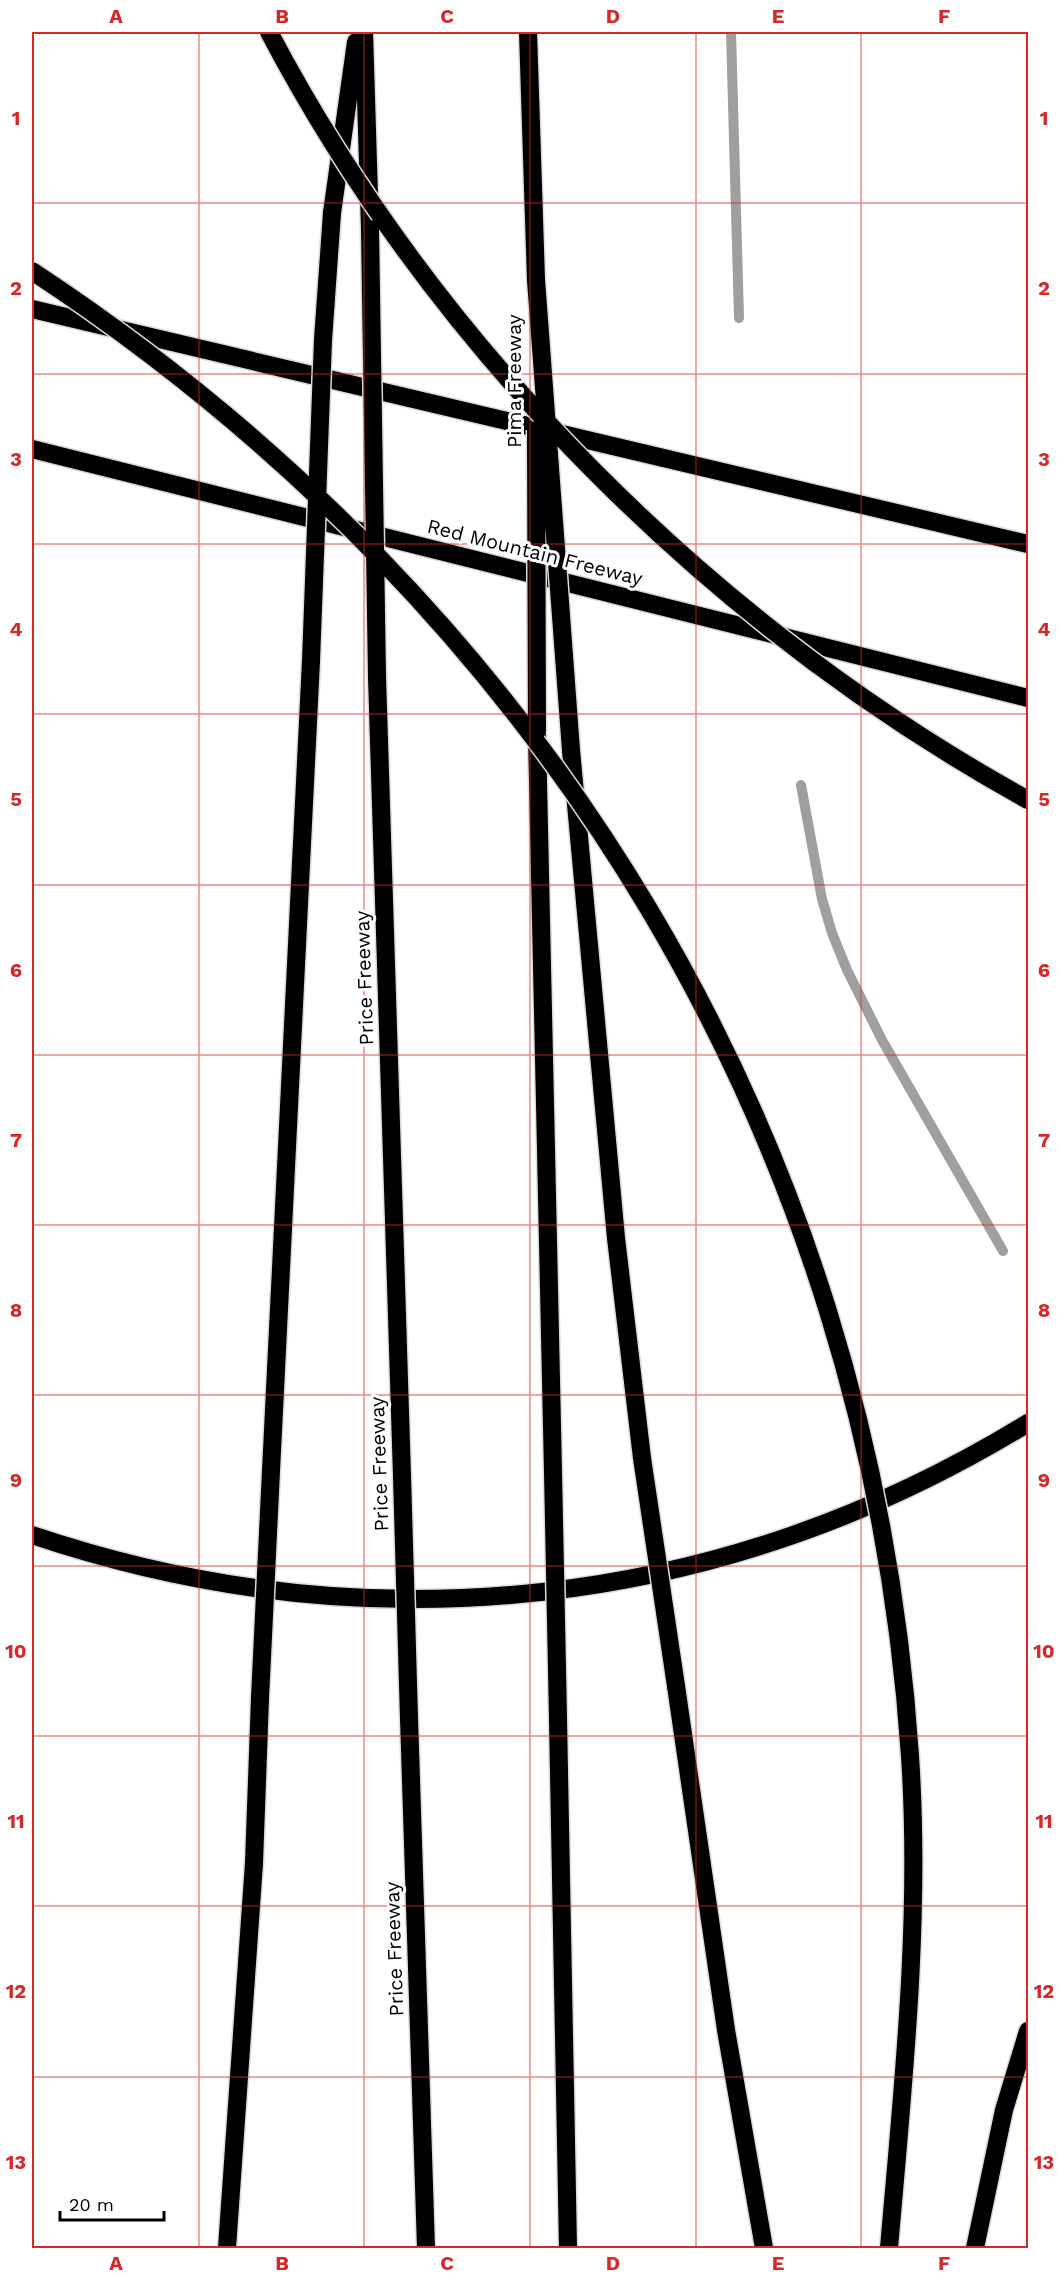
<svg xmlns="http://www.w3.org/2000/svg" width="1060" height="2280" font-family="'Work Sans',sans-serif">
<rect width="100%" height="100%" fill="#fff"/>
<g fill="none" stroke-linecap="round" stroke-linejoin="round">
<path stroke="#9f9f9f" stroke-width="10" d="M731,32L739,318
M801,785L822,899L832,933L847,970L882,1040L1003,1251"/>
<g stroke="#dbdbdb" stroke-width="21">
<path id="highway" d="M364,32L370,229
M528,32L536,280
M332,213L356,42
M32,309L1028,544
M32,449L1028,698
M377,677L402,1476
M537,736L553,1472
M571,750L616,1238L642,1458
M271,1471L311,661
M32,1535C371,1649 723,1610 1028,1423
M676,1686L726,2030L764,2248
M409,1718L426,2248
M558,1719L568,2248
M227,2248L254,1863L260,1698
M975,2248L1004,2110L1028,2031"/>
</g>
<use href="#highway" stroke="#000" stroke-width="18"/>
<g stroke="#dbdbdb" stroke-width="21" stroke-linecap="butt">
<path id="highway-bridge" d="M269,32C437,351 713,626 1028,800
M370,229L377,677
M32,271C547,610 869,1138 910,1756C921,1920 903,2085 889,2248
M536,280L571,750
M536,430L537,731
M311,661L323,340L332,213
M642,1458L676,1686
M553,1472L558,1719
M402,1476L409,1718
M260,1698L271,1471"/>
</g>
<use href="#highway-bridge" stroke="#000" stroke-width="18"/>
</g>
<path fill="none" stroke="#d62828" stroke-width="1.5" stroke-opacity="0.55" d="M199,32V2248M364,32V2248M530,32V2248M696,32V2248M861,32V2248M32,203H1028M32,374H1028M32,544H1028M32,714H1028M32,885H1028M32,1055H1028M32,1225H1028M32,1395H1028M32,1566H1028M32,1736H1028M32,1906H1028M32,2077H1028"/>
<g text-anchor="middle" stroke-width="6" stroke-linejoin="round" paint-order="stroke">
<g font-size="20" fill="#000" stroke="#fff">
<text transform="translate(514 381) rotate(-90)" y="7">Pima Freeway</text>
<text transform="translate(535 552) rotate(14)" y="7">Red Mountain Freeway</text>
<text transform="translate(364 978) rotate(-92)" y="7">Price Freeway</text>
<text transform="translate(379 1464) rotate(-92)" y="7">Price Freeway</text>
<text transform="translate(394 1949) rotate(-92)" y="7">Price Freeway</text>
</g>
</g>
<rect width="1060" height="2280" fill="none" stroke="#ffffff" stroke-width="66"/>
<path d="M60 2211v9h104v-9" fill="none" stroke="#000000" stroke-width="3"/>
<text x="69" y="2211" font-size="18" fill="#000000" stroke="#ffffff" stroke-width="4.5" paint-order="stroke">20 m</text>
<rect x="33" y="33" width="994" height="2214" fill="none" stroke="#d62828" stroke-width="2"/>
<g font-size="20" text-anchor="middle" font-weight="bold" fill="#d62828">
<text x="116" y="23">A</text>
<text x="282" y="23">B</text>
<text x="447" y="23">C</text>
<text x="613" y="23">D</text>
<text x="778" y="23">E</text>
<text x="944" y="23">F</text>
<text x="16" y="125">1</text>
<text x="1044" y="125">1</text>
<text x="16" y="295">2</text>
<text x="1044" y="295">2</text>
<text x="16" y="466">3</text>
<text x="1044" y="466">3</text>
<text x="16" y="636">4</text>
<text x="1044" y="636">4</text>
<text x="16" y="806">5</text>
<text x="1044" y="806">5</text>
<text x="16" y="977">6</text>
<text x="1044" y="977">6</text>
<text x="16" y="1147">7</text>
<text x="1044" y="1147">7</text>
<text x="16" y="1317">8</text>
<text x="1044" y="1317">8</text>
<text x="16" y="1487">9</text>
<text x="1044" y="1487">9</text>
<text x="16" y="1658">10</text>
<text x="1044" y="1658">10</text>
<text x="16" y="1828">11</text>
<text x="1044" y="1828">11</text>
<text x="16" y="1998">12</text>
<text x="1044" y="1998">12</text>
<text x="16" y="2169">13</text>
<text x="1044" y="2169">13</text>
<text x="116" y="2270">A</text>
<text x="282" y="2270">B</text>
<text x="447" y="2270">C</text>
<text x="613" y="2270">D</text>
<text x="778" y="2270">E</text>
<text x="944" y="2270">F</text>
</g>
</svg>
